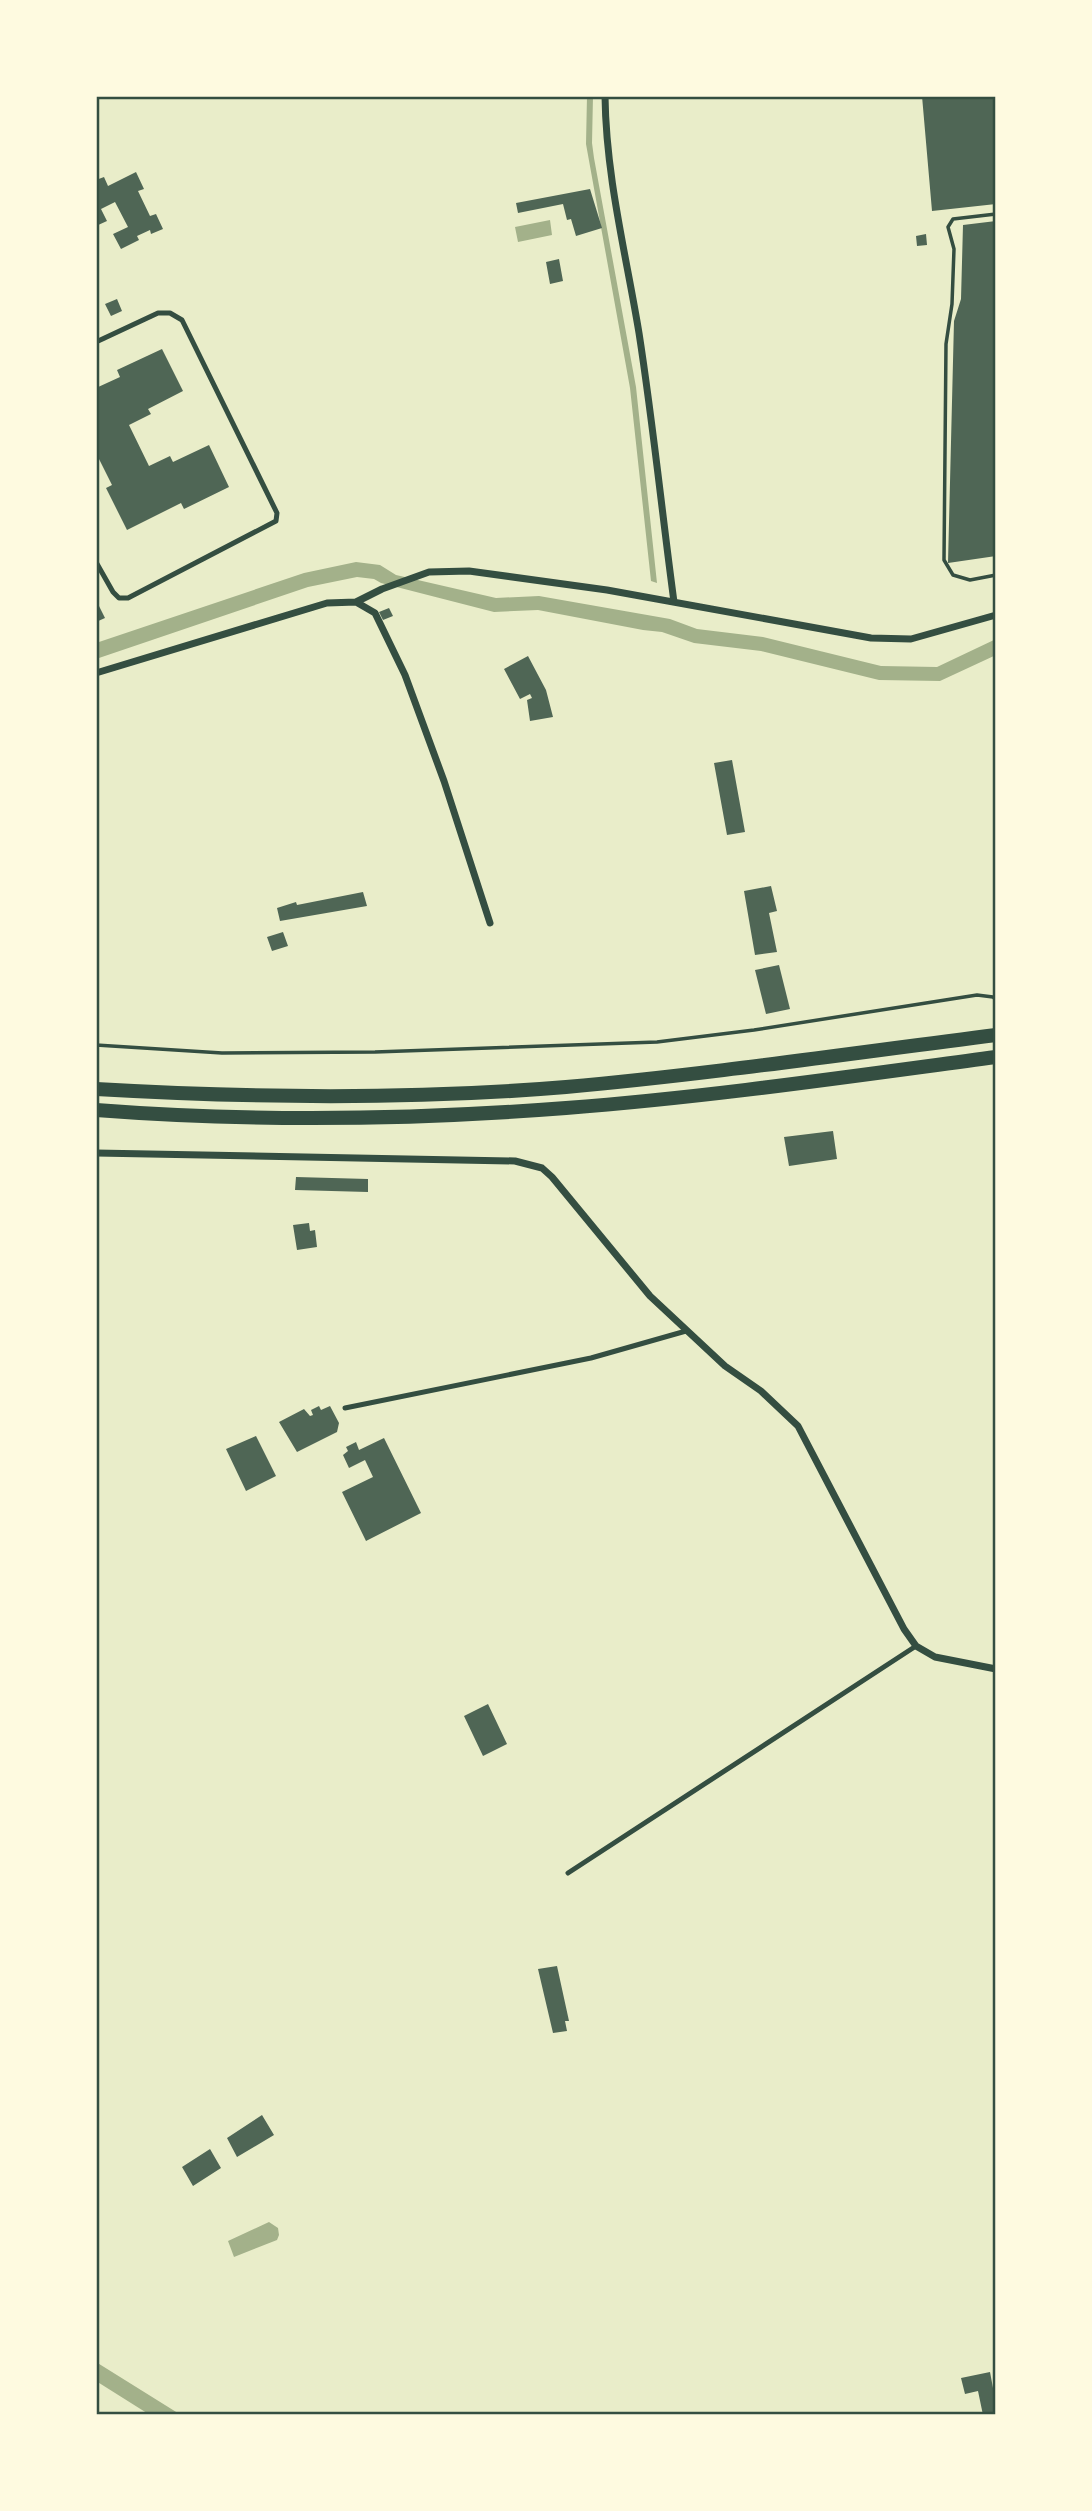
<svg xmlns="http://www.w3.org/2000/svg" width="1092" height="2511" font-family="Ubuntu,sans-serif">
<rect width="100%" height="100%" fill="#e9edc9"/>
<path fill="#a3b18a" d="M587,96H593L592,143L594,158L636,387L657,583L651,581L630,388L586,144Z
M550,220L552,235L518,242L515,227Z
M356,562L380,565L396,575L496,598L539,596L670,619L697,629L763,637L881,666L937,667L996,639V655L940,681L879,680L761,651L694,643L662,632L643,630L538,610L494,612L381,583L374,579L357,577L308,587L96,659V643L304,573Z
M269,2222L278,2228L279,2235L277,2240L234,2257L228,2241Z
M96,2362L181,2415H150L96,2381Z"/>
<path fill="#4f6655" d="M922,96H996V204L932,211Z
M136,172L144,189L138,191L150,216L156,214L163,229L151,234L150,230L137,236L139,240L121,249L113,234L128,227L115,202L101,209L107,221L96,226V180L104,177L108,186Z
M590,189L602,228L576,236L571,219L567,220L563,204L518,213L516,203Z
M996,221V556L948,563L954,321L961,299L963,225Z
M926,234L927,245L917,246L916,236Z
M559,259L563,281L550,284L546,262Z
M117,299L122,311L111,316L105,304Z
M162,349L183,391L148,409L151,414L129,425L149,466L170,456L173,462L209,445L229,487L184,509L181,503L127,530L106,488L112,485L96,453V388L120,377L117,370Z
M96,600L105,618L96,622Z
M389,608L393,616L383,620L379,612Z
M528,656L546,690L553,717L530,721L527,700L532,698L530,694L520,699L504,669Z
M732,760L745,832L727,835L714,763Z
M771,886L777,911L769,913L777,952L755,955L744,891Z
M363,892L367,906L280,921L277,908L296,902L297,905Z
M283,932L288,946L272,951L267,937Z
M779,965L790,1009L766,1014L755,970Z
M833,1131L837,1159L789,1166L784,1137Z
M296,1177L368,1179V1192L295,1190Z
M309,1223L310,1231L315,1230L317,1247L297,1250L293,1225Z
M319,1406L321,1410L330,1406L339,1423L337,1432L297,1452L279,1422L304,1409L310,1416L313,1415L311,1410Z
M256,1436L276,1476L246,1491L226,1449Z
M384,1438L421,1513L366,1541L342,1492L373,1477L365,1460L349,1468L343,1455L348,1451L346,1447L356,1442L359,1450Z
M488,1704L507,1744L483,1756L464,1716Z
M557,1966L569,2021H565L567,2031L553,2033L538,1969Z
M262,2115L274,2135L237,2157L227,2138Z
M210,2149L221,2168L193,2186L182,2167Z
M990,2372L993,2388L996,2387V2415H983L978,2391L965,2394L961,2378Z"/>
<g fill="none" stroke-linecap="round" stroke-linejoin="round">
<path stroke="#344e41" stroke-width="3.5" d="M996,214L953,219L948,227L954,249L952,304L946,344L944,560L953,575L970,580L996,575
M96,1045L222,1053L375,1052L657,1042L754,1030L977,995L993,997L996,1000"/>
<path stroke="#344e41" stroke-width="5" d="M96,342L158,313H170L182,320L277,513L276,521L128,598H119L113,592L96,562
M345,1408L591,1358L686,1331
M568,1873L916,1646"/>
<path stroke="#344e41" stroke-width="7" d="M605,96C606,177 626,254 639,333C653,423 662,513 674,602
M356,602L382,589L429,572L469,571L607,590L871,638L911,639L996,615
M96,673L327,603L356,602L375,613L405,675L444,781L490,923
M96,1153L515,1161L542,1168L552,1177L650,1296L725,1366L761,1391L798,1426L904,1629L916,1646L935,1657L996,1669"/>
<path stroke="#344e41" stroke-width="14" d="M96,1089C252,1098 410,1100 566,1087C710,1074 853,1053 996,1035
M96,1110C252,1122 410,1120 566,1108C710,1097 853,1076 996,1057"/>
</g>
<rect width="1092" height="2511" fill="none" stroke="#fefae0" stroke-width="196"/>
<rect x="98" y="98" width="896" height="2315" fill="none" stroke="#344e41" stroke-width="2.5"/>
</svg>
